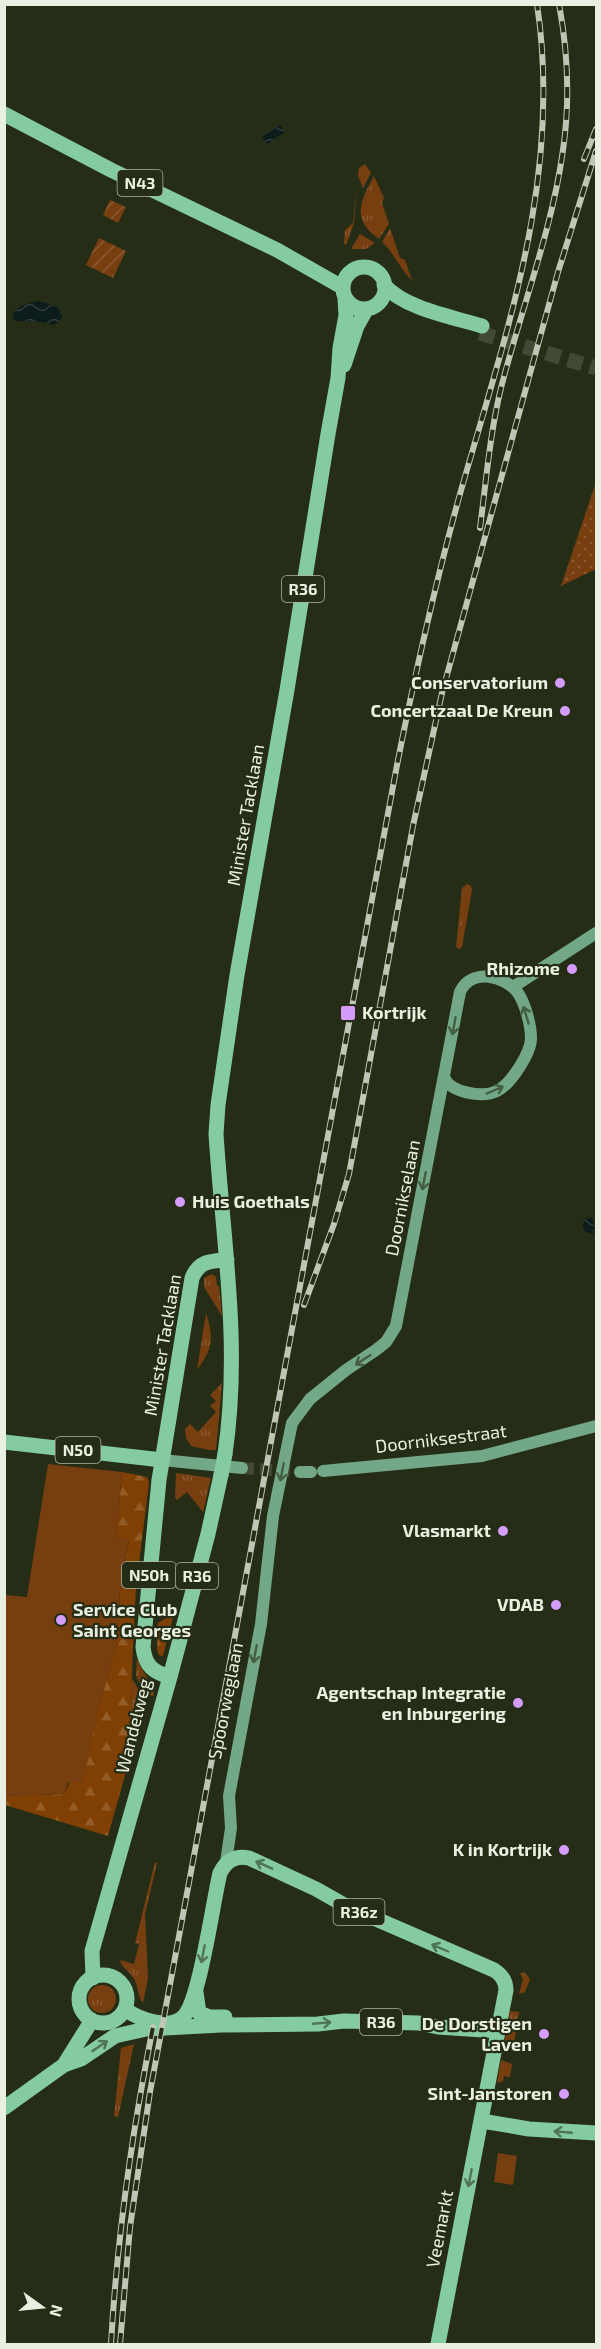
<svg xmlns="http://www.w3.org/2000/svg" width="601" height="2349" font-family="'Exo 2',sans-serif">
<defs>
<pattern id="grass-tufts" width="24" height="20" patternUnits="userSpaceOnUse" patternTransform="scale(1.5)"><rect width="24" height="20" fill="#773e0f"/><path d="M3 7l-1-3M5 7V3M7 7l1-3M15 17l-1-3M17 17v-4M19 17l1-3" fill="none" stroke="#8a5a32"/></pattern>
<pattern id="forest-firs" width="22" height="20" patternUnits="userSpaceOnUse" patternTransform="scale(1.5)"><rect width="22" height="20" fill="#814003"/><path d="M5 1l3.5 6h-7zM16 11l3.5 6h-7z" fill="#935c27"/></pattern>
<pattern id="park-dots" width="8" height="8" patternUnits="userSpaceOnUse" patternTransform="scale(1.5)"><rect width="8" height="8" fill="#773e0f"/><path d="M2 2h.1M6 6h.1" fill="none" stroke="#8a5a32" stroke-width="1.8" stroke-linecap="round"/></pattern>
<pattern id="garden-furrows" width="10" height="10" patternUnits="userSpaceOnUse" patternTransform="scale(1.5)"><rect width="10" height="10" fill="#773e0f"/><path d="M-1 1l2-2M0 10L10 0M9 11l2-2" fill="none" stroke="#8a5a32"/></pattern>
<pattern id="water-waves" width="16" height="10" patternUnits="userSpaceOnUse" patternTransform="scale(1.5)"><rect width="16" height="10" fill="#0c1c1b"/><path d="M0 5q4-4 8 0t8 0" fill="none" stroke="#303d3c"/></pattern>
</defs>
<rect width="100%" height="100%" fill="#252d16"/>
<path fill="url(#grass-tufts)" d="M365,164L371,173L363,188L358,176L359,168Z
M374,176L384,198L382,203L389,224L379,239C352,220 359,203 374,176Z
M357,185L354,223L346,245L344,244L345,230L353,223Z
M390,228L400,258L405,260L411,278L415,282C402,274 395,253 382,242Z
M360,234L375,243L366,249H351Z
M467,884L471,886L472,890L462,947L459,949L456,947L462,888Z
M212,1274L216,1277L217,1286H219L222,1316L204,1287V1278Z
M206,1313C214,1339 213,1348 197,1370Z
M222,1383L216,1450H209L191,1446L186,1438L185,1429L190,1424L198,1432L216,1412L210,1406L216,1401L210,1395Z
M176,1473L211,1478L203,1512L187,1492L177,1500L175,1497Z
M133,1648L132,1678L145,1701L127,1768Z
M137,1657C140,1671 154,1683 154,1696L146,1695L136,1676Z
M155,1862L157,1863L145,1914L148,1978L143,2003C137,1996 139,1984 132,1976C128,1970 122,1968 120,1960L134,1964L139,1944L135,1943Z
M524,1972L530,1979L525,1992L519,1994L523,1979L520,1973Z
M88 1999a14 14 0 1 1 28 0a14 14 0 1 1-28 0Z
M510,2011L519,2012L513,2050L503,2052Z
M134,2044L118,2117L114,2116L121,2048Z
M501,2060L512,2064L510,2077L504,2076L503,2081L497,2083Z"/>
<path fill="url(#forest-firs)" d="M122,1472L147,1477L149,1483L136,1587L127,1768L108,1836L5,1805L4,1796L65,1794L99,1706L117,1643L120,1591L129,1540L116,1537Z
M174,1613L163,1656L159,1655L157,1649L158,1623Z"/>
<path fill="url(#park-dots)" d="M596,482V569L561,586Z"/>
<path fill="url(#garden-furrows)" d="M110,200L126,207L118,223L103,215Z
M99,238L126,251L113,278L86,265Z"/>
<path fill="#773e0f" d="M48,1464L122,1472L116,1537L129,1539L120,1591L117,1643L99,1706L83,1783L68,1782L65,1794L5,1796V1595L27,1597Z
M498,2153L517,2156L513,2185L494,2182Z"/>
<path fill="url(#water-waves)" d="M280,125L285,132L267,144L262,137Z
M39,301L58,307L62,317L59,322L53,325L41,322L17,321L13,319C14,305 27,304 39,301Z
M592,1217L595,1228L592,1230L594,1234L586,1232L582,1226L585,1219Z"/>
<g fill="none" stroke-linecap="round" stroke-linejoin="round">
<path stroke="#434a34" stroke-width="12" stroke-dasharray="12 6" stroke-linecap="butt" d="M242,1468L300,1472"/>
<path stroke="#434a34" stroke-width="15" stroke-dasharray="15 8" stroke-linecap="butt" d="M480,333L596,368"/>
<path stroke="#72a888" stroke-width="12" d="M513,987L596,933
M162,1460L242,1468
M323,1471L482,1456L596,1426
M300,1472H311
M226,1862L231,1828L229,1796L261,1624L273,1516L292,1423L310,1399L346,1370L376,1350L386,1342L396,1326L460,992C471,968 505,975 518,993C525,1003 531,1025 531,1038C531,1053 511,1084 497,1091C483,1098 450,1093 444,1077"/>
<path stroke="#85cba2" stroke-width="15" d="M4,114L111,170L277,250L342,287
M343 288a21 21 0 1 1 42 0a21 21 0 1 1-42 0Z
M384,285C405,309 453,317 482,326
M344,365L357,326L366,310
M4,1442L162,1460
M225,1454C241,1345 223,1243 216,1134L218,1105L237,975L287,690L328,434L338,378L340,348L346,315L345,299
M170,1677C153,1672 145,1666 143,1647L159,1480L192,1278C199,1261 210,1261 227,1260
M79 1999a24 24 0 1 1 48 0a24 24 0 1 1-48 0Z
M93,1978L92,1951L170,1677L208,1534L221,1475
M196,1992L199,2013L210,2017H225
M125,2009C138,2019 170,2031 184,2016C200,1999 213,1901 220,1873C226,1861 235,1855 249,1858L316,1889L346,1906L494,1970C502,1975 506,1981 506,1990L438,2344
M64,2065L81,2059L115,2036L146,2029L221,2025L318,2024L344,2021L419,2023L438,2027L498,2031
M4,2108L64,2065L92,2020
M482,2121L529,2129L596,2133"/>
<g stroke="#bfc6b5" stroke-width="6">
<path id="rail" d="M584,159L596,129
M480,528C486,482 490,433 501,388C521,309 552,231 563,150C570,102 568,52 559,4
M304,1305L334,1224L349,1174L413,826L442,693L558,272L596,151
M111,2344C117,2238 132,2132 153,2027
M120,2344L130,2227L150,2092L397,765C415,674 435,584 460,494C506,332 563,176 537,4"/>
</g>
<use href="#rail" stroke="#252d16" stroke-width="4" stroke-dasharray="11" stroke-linecap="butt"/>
<path stroke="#85cba2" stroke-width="15" d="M221,1475L225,1454"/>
</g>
<defs><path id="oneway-shaft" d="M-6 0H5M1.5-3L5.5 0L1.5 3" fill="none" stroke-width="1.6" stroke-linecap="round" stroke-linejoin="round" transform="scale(1.5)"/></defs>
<g stroke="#445e44">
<use href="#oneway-shaft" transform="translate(526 1015) rotate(-107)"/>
<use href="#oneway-shaft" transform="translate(454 1026) rotate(100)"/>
<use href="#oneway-shaft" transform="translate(495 1090) rotate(-23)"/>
<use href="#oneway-shaft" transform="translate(424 1181) rotate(101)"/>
<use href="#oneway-shaft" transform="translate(363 1360) rotate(147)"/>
<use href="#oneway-shaft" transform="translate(282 1472) rotate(101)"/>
<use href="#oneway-shaft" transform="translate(255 1654) rotate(101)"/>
</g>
<g stroke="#507455">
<use href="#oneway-shaft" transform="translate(264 1865) rotate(-156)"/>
<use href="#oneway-shaft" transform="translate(440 1948) rotate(-157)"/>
<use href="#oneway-shaft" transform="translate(203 1954) rotate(101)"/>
<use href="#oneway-shaft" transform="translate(322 2023) rotate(-5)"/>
<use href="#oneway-shaft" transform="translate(100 2046) rotate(-34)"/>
<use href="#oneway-shaft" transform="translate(563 2132) rotate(-175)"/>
<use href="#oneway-shaft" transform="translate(470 2178) rotate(101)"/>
</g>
<g fill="#d49cfb" stroke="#252d16" stroke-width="2">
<circle cx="560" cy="683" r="6"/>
<circle cx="565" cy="711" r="6"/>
<circle cx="572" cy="969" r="6"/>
<rect x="340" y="1005" width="16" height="16" rx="3"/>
<circle cx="180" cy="1202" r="6"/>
<circle cx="503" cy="1531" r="6"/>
<circle cx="556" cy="1605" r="6"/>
<circle cx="61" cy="1620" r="6"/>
<circle cx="518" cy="1703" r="6"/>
<circle cx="564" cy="1850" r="6"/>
<circle cx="544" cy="2034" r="6"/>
<circle cx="564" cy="2094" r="6"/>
</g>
<g text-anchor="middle" stroke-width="4.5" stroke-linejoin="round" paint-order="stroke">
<g fill="#252d16" stroke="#afb6a4" stroke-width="1.5">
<rect x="117.5" y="170" width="45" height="26" rx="4.5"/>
<rect x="282" y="576" width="42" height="26" rx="4.5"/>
<rect x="55.5" y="1437" width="45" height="26" rx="4.5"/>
<rect x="122" y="1562" width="54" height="26" rx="4.5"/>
<rect x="176" y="1563" width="42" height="26" rx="4.5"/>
<rect x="333.5" y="1899" width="51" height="26" rx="4.5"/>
<rect x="360" y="2009" width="42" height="26" rx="4.5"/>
</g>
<g font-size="16" font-weight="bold" fill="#eaf0e1">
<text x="140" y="189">N43</text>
<text x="303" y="595">R36</text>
<text x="78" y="1456">N50</text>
<text x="149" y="1581">N50h</text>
<text x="197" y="1582">R36</text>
<text x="359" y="1918">R36z</text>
<text x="381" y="2028">R36</text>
</g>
<g font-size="18" font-weight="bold" fill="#eaf0e1" stroke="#252d16" text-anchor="end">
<text x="548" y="689">Conservatorium</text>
<text x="553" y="717">Concertzaal De Kreun</text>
<text x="560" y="975">Rhizome</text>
<text x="362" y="1019" text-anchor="start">Kortrijk</text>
<text x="192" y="1208" text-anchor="start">Huis Goethals</text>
<text x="491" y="1537">Vlasmarkt</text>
<text x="544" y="1611">VDAB</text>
<text x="73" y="1616" text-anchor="start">Service Club<tspan x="73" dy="21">Saint Georges</tspan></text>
<text x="506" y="1699">Agentschap Integratie<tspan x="506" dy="21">en Inburgering</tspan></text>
<text x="552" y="1856">K in Kortrijk</text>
<text x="532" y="2030">De Dorstigen<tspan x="532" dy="21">Laven</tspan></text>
<text x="552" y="2100">Sint-Janstoren</text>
</g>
<g font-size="18" fill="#eaf0e1" stroke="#252d16">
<text transform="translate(246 815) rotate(-80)" y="6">Minister Tacklaan</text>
<text transform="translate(403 1198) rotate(-79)" y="6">Doornikselaan</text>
<text transform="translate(163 1345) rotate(-80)" y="6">Minister Tacklaan</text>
<text transform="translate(441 1439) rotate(-7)" y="6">Doorniksestraat</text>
<text transform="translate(226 1701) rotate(-79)" y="6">Spoorweglaan</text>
<text transform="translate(134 1726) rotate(-76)" y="6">Wandelweg</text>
<text transform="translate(440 2229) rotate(-79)" y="6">Veemarkt</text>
</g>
</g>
<rect width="601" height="2349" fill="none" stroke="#eaf0e1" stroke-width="12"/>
<g transform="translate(42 2307) rotate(105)" stroke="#252d16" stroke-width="4.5" paint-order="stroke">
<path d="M0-4.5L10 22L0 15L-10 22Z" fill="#eaf0e1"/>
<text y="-9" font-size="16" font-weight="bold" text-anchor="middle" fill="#eaf0e1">N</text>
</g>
</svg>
